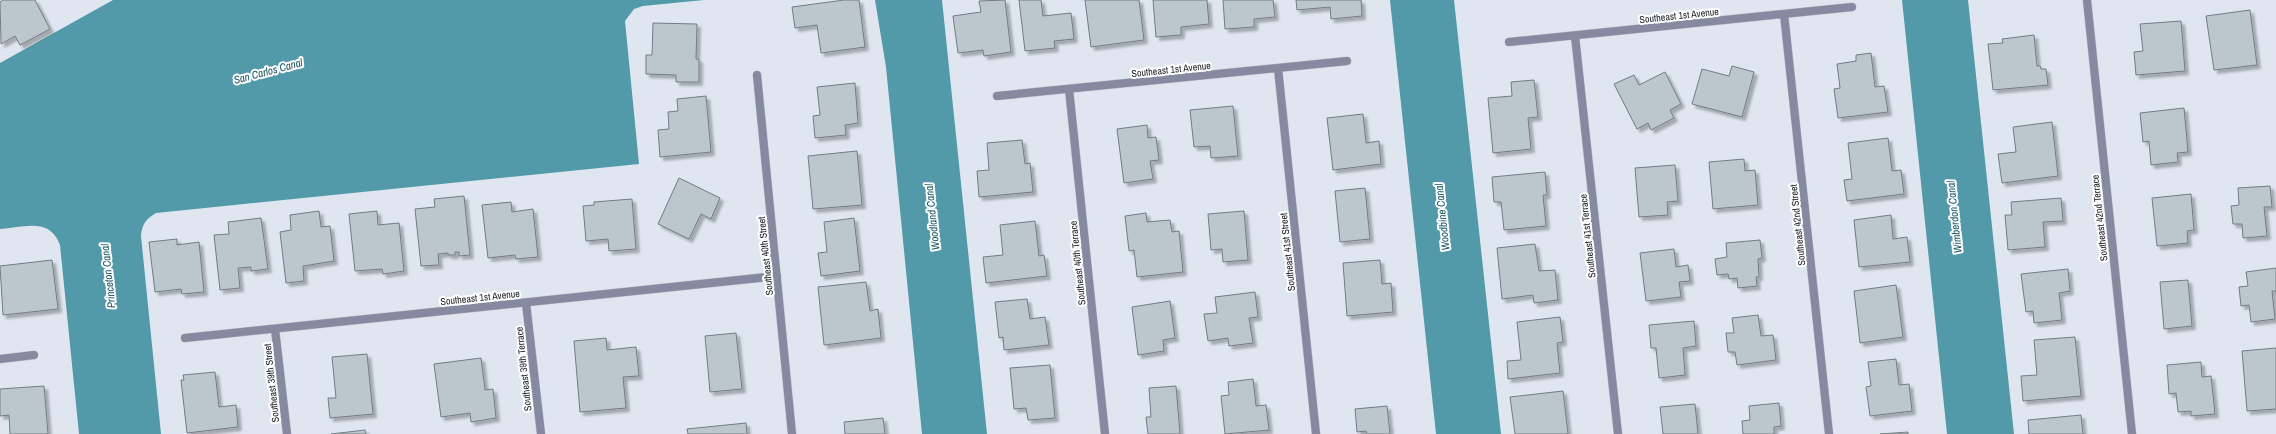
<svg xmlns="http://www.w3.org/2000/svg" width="2276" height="434" font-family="'Archivo Narrow',sans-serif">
<defs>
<filter id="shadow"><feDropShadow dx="3.5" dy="3.5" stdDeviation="1" flood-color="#0004"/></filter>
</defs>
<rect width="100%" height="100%" fill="#dfe6ef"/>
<path fill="#529aaa" d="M113,0H704L643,6L634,9L625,21L639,164L156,213C146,219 142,224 141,236L161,434H79L60,245C50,217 24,227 0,229V63Z
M875,0H942L987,434H922L886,67Z
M1390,0H1454L1501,434H1436Z
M1902,0H1968L2014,434H1947Z"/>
<path fill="#bcc6cd" stroke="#727c82" filter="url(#shadow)" d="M3,0H35L50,29L20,45L15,36L1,44L0,2Z
M844,0H859L865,47L821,53L817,25L795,28L792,7Z
M1005,0L1011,52L984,56L983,50L958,53L953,16L981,12L979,1Z
M1019,0H1041L1043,16L1071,13L1074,39L1054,41L1055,48L1025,51Z
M1085,0H1139L1144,40L1091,47Z
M1153,0H1207L1209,24L1181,27V35L1156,37Z
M1223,0H1273L1275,17L1254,19V27L1225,29Z
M1296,0H1361L1362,16L1331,19L1330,7L1297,10Z
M2250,10L2257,65L2214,70L2206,16Z
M2181,21L2185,71L2136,75L2134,52L2143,51L2140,24Z
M653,23L697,24L696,59H699V82H676V75L646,74V55H652Z
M2034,35L2037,66H2040L2041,69H2046L2048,85L1993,90L1988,44L2003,43L2002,39Z
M1871,53L1875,87L1884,86L1888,112L1838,118L1834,89L1840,88L1837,64L1856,61V55Z
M1732,66L1754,72L1742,117L1692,104L1702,69L1729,76Z
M1665,72L1681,104L1670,110L1674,118L1651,130L1648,123L1637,129L1614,84L1634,75L1639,85Z
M1534,80L1538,117L1528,118L1531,149L1493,153L1488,98L1512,96L1511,82Z
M855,83L858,123L845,125L846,135L815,138L813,116L820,115L817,87Z
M706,96L711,152L660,157L658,130L669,129L668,112L678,111L677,99Z
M1233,106L1238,156L1211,158L1210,146L1194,147L1190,110Z
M2184,108L2188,152L2177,153L2178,162L2151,165L2149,141L2143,142L2140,113Z
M1363,114L1366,143L1379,141L1381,164L1333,170L1327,118Z
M2052,122L2058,176L2002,183L1998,154L2016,152L2013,127Z
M1147,125L1148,138L1156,137L1159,160L1150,161L1153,179L1124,183L1117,129Z
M1888,138L1892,171L1901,170L1904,194L1847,201L1844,180L1852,179L1848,143Z
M1022,140L1025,164L1030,163L1033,192L979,197L977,171L989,170L987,143Z
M857,151L862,205L813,209L808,156Z
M1744,159L1745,171L1755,170L1758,205L1713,209L1709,162Z
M1675,165L1678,201L1667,202L1668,215L1639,217L1635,168Z
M1545,172L1547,195H1543L1546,226L1504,230L1501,202H1494L1492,177Z
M679,178L720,198L711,219L701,214L689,239L658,224Z
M2270,186L2272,207H2264L2267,236L2243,238L2242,224H2233L2231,206L2239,205L2238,188Z
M1365,188L1370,239L1340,242L1335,191Z
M2191,194L2194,230L2187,231L2188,243L2157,246L2152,198Z
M464,196L470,255L459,256V252H455V255H448V253L438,254L439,265L421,266L415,209L435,207L434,199Z
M2061,198L2063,221L2043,222L2045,247L2008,250L2005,215H2012L2011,202Z
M632,199L636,249L609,251L608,239L586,241L583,206L594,205V202Z
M511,202L512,212L533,209L538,257L516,259L515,255L488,258L482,205Z
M319,211L321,227L330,226L334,261L303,266L304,281L286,283L280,232L291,230L290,215Z
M377,211L378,225L399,223L404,271L383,274L382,269L355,271L349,214Z
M1244,211L1248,260L1223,262L1222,249L1211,250L1208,214Z
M1146,213L1147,222L1170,220L1172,232L1179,231L1183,272L1137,277L1134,250L1129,251L1125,216Z
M1891,215L1893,239L1907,237L1910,262L1859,267L1854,220Z
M261,218L268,269L251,271V267L238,268L240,288L220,290L214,235L229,234L228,222Z
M854,218L860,271L821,276L818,253L827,252L824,222Z
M1035,221L1039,256L1044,255L1047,276L986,283L983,257L1003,255L1000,225Z
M177,239V245L199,242L204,292L182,294L181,289L155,292L149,242Z
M1760,240L1762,258L1758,259L1759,277H1756L1757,286L1738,288L1737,278L1729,279L1728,274L1717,275L1715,259L1727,257L1726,243Z
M1535,244L1539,271L1555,270L1558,300L1534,303L1533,295L1502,299L1497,248Z
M1674,249L1676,267L1688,265L1690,281L1679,282L1681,297L1646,301L1640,253Z
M52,260L58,309L3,315L0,266Z
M1380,260L1382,284L1391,283L1393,312L1347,316L1343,263Z
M2276,268V291H2272L2275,319L2251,322L2249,305L2241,306L2239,287L2248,286L2246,272Z
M2068,269L2070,291L2059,293L2062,320L2034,323L2033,311L2026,312L2021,274Z
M2188,280L2192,326L2164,329L2160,282Z
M866,282L870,311L878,309L881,338L824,345L818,287Z
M1896,285L1903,337L1860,343L1854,291Z
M1255,292L1258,317L1249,318L1253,343L1229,346L1228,338L1208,341L1204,314L1217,313L1215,297Z
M1027,299L1030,319L1045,317L1049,345L1004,350L1003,337L999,338L995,302Z
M1170,301L1175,338L1163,340L1164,351L1138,355L1132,307Z
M1758,315L1761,336L1773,335L1776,360L1737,365L1735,352H1728L1726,333H1734L1732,318Z
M1560,317L1563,342L1557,343L1560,373L1508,379L1507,361L1521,360L1517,322Z
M1694,321L1696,346L1683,348L1685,375L1659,378L1656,348H1651L1649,325Z
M736,333L742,389L710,392L705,336Z
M2075,337L2081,396L2023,401L2021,376L2037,375L2034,340Z
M606,338L607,350L636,347L639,376L623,377L626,408L580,412L574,341Z
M2276,348V409L2247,411L2242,351Z
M367,354L373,414L330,418L328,398H336L332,357Z
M481,358L485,390L493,389L496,418L471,422L470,413L441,417L434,364Z
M1896,359L1899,385L1909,384L1912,411L1870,416L1866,387L1871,386L1868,362Z
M2201,362L2202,377L2211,376L2215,414L2191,416V411L2178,412L2176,393L2169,394L2167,365Z
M1050,365L1055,418L1028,420L1026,408L1014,409L1010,368Z
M215,372L219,407L236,405L238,427L187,433L181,380H184L183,375Z
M1253,379L1256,406L1266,405L1269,430L1225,434L1221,396L1229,395L1228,382Z
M44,386L48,434H10L9,415L0,416V389Z
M1176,386L1180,434H1148L1146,417H1151L1149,388Z
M1563,391L1568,434H1515L1510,397Z
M1779,403L1781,426L1774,427V434H1743L1742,421L1750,420L1749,406Z
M1695,404L1698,434H1663L1660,407Z
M1387,406L1390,434H1367L1366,431L1357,432L1355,409Z
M2081,415L2083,434H2029L2028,420Z
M883,418L885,434H845L844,422Z
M746,423L747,434H688L687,429Z
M365,430L366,434H331Z
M1908,432V434H1880Z"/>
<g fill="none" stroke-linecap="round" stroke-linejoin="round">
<g stroke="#bdc3cb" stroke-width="9">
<path id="street" d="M2087,0L2132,434
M1784,14L1829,434
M1575,36L1618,434
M1509,42L1852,7
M1278,68L1316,434
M757,75L792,434
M1069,89L1105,434
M997,96L1347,61
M526,303L541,434
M275,329L287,434
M185,338L777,276
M0,359L34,355"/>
</g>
<use href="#street" stroke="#858aa0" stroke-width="8"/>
</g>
<g text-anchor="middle" stroke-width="4" stroke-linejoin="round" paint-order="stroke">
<g font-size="10" fill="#212427" stroke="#fff">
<text transform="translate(1679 15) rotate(-6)" y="4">Southeast 1st Avenue</text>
<text transform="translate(1171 69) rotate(-6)" y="4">Southeast 1st Avenue</text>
<text transform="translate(2099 218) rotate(-96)" y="4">Southeast 42nd Terrace</text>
<text transform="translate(1797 225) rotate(-96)" y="4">Southeast 42nd Street</text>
<text transform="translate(1587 236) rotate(-96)" y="4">Southeast 41st Terrace</text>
<text transform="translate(1287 252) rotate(-96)" y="4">Southeast 41st Street</text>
<text transform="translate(765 256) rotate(-96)" y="4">Southeast 40th Street</text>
<text transform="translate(1077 263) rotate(-96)" y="4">Southeast 40th Terrace</text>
<text transform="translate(480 297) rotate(-6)" y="4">Southeast 1st Avenue</text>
<text transform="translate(523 369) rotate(-96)" y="4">Southeast 39th Terrace</text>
<text transform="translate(271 383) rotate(-96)" y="4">Southeast 39th Street</text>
</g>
<g font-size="11" font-style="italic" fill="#15535f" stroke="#fff">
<text transform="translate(268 71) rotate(-15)" y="4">San Carlos Canal</text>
<text transform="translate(932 217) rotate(-96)" y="4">Woodland Canal</text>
<text transform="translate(1442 217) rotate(-96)" y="4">Woodbine Canal</text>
<text transform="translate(1954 217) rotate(-96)" y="4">Wimberdon Canal</text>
<text transform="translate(108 276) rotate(-96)" y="4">Princeton Canal</text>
</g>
</g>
</svg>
